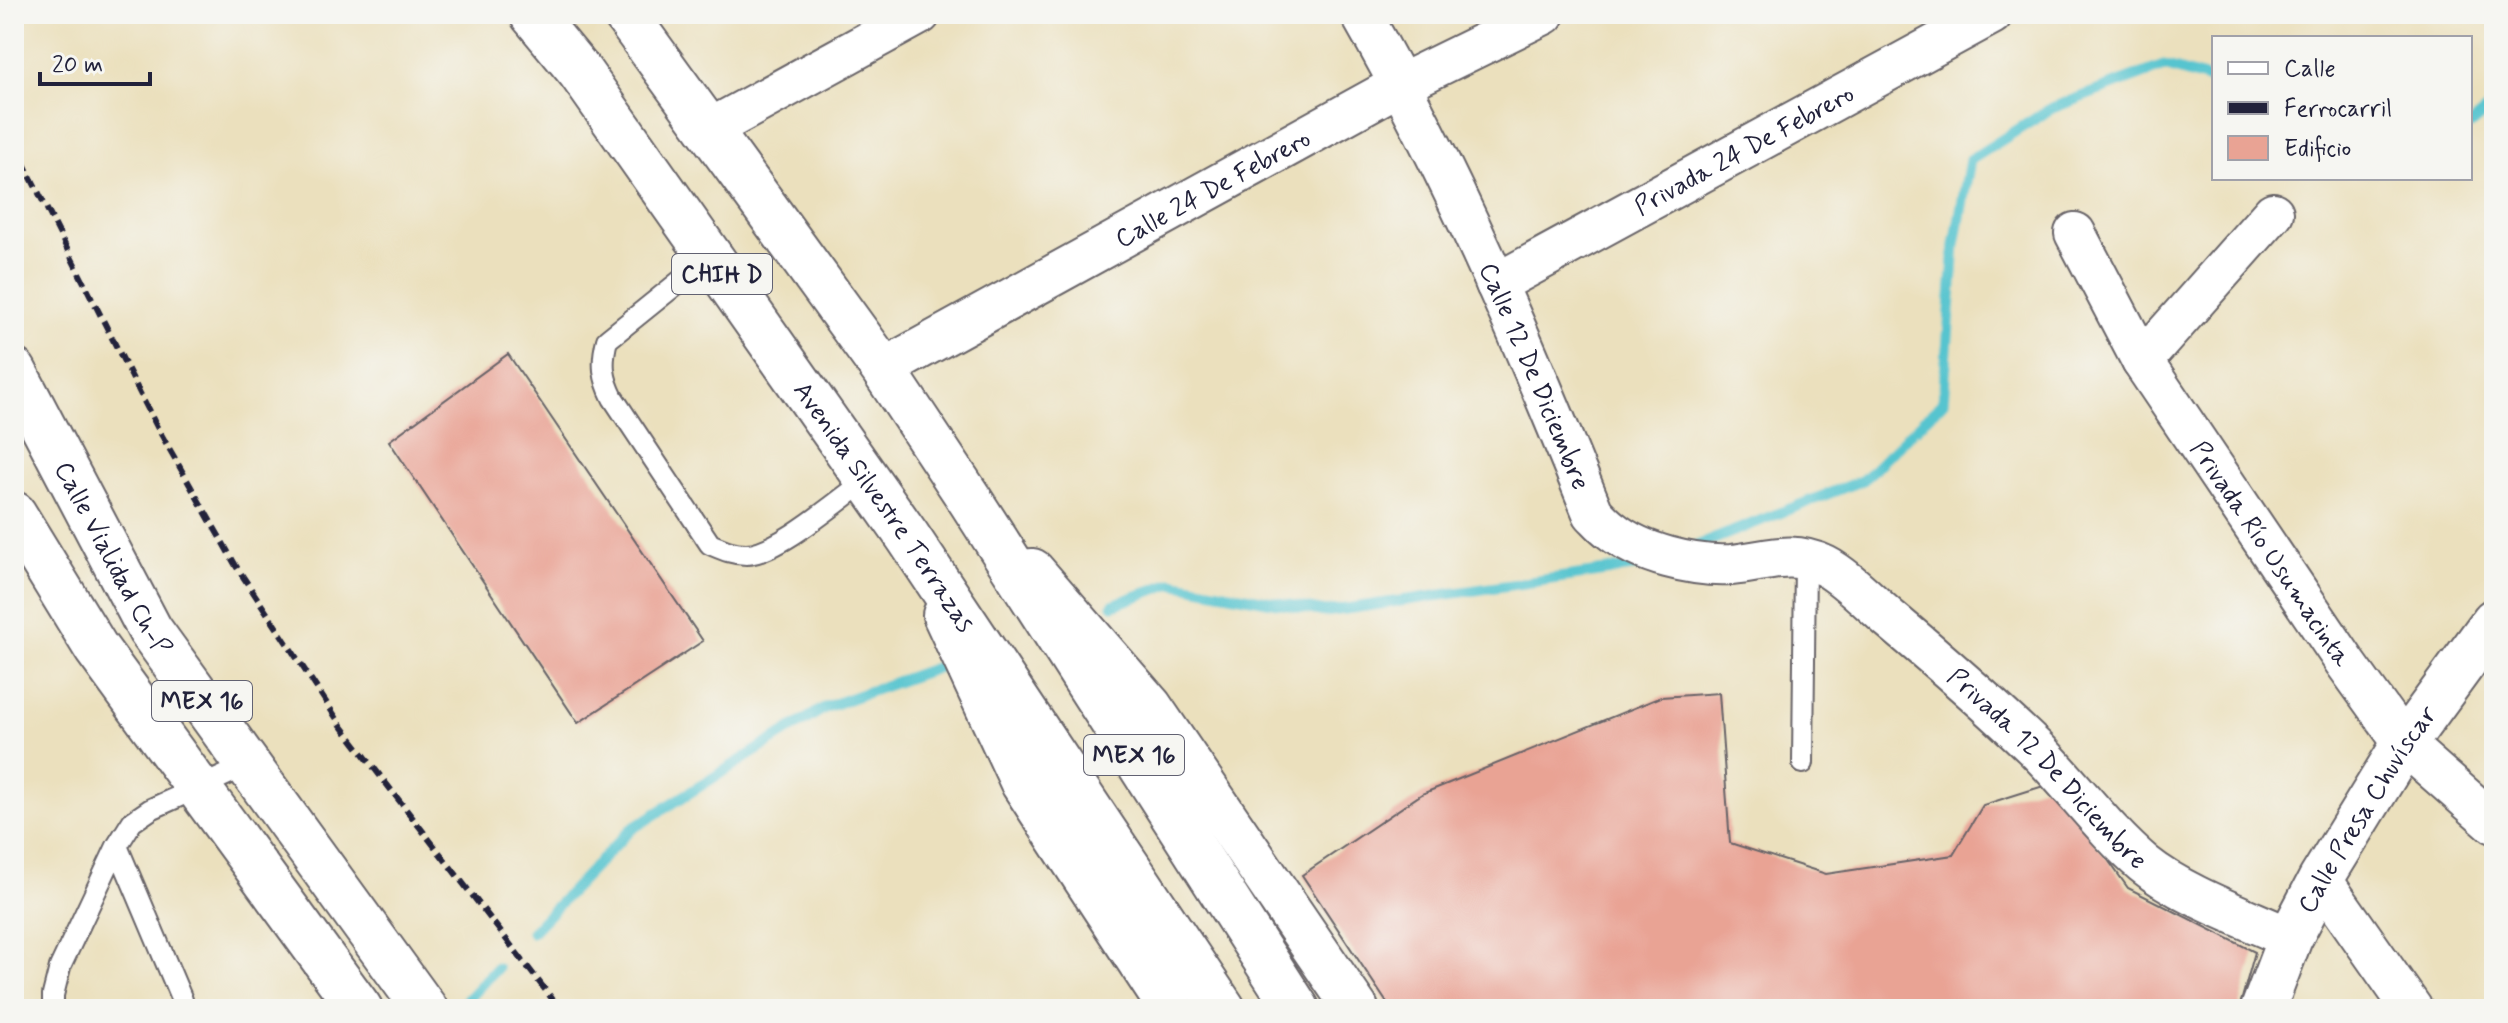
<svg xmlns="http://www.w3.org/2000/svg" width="2508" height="1023" font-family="Mynerve,sans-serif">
<rect width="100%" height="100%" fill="#f6f6f2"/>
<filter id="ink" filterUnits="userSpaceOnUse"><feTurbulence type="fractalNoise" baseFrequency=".0125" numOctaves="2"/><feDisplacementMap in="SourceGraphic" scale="16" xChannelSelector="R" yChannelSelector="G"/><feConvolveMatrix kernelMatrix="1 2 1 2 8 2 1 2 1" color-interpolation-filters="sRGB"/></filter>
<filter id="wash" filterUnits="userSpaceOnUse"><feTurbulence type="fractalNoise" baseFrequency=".006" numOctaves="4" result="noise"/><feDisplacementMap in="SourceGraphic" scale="32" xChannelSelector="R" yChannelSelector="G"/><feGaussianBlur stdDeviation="1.8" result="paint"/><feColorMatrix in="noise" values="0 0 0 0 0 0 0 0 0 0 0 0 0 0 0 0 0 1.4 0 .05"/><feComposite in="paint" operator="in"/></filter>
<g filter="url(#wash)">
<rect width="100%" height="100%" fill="#ebe0bd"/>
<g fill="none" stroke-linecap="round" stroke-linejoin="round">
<path stroke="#57c4cf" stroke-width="11" d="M2470,125L2494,105
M1689,549L1863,480L1943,402L1955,245L1970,160L2052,108L2164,66L2214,81
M1113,605L1172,583L1325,612L1647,565
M532,932L630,830L826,707L944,665
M462,1005L497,968"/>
</g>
<g id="blocks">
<path fill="#e9a394" d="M508,354L703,641L578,723L389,441Z
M1719,693L1730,843L1826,874L1953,855L1983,805L2053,783L2128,888L2255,952L2239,1009H1391L1302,875L1422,794L1661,697Z"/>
</g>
</g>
<g filter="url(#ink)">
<use href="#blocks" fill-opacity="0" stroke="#686468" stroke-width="2"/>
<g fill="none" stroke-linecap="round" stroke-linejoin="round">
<g stroke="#686468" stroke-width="24">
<path id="service" d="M710,257L607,340C601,363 603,378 613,398L710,544C722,549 732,554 746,554C777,554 840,499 867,480
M1803,763L1805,558
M117,846L182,1000L181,1009
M53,1009V995L60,967L117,846L132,822L151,809L248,765"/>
</g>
<g stroke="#686468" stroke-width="44">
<g id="minor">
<path id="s1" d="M1361,14C1452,173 1524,343 1593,513C1599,519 1604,525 1611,530C1640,554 1694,567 1731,565C1766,562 1790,549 1825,566C1845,576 1873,605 1891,620C1940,661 1989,704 2036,749C2073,786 2104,830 2144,864C2182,895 2244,917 2290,938"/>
<path d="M710,129L920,14"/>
<path id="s2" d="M2075,233L2142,361L2345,662L2404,744L2494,823"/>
<path id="s3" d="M1496,284L1992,14"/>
<path d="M2142,361L2273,213"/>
<path id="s4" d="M883,369L1401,84L1544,14"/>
<path d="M2321,879L2412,1009"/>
</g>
</g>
<g stroke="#686468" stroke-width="48">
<g id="tertiary">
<path d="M1032,571L1150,707L1356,1009"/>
<path d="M945,615L1023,783L1171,1009"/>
<path id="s5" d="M2263,1009L2290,938L2321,879L2404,744L2494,621"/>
</g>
</g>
<g stroke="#686468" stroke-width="48">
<g id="primary">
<path id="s6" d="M14,371L150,630L425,1009"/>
<path d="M14,514L96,648L360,1009"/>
</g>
</g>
<g stroke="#686468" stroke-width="48">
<g id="trunk">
<path id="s7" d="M532,14L580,72L908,537L1223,1009"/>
<path d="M625,14L883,369L970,500L1297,1009"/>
</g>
</g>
<use href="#service" stroke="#fff" stroke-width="20"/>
<use href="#minor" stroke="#fff" stroke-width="40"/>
<use href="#tertiary" stroke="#fff" stroke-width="44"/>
<use href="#primary" stroke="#fff" stroke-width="44"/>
<use href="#trunk" stroke="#fff" stroke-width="44"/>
<path stroke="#22223b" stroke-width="6" stroke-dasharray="12 6" stroke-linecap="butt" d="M14,144L157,427L236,566L341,725L560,1009"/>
</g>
</g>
<g text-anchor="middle" stroke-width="8" stroke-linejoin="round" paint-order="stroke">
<g fill="#f6f6f2" stroke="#626272" stroke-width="2">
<rect x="672" y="254" width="100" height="40" rx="6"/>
<rect x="152" y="681" width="100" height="40" rx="6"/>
<rect x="1084" y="735" width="100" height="40" rx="6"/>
</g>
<g font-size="24" font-weight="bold" fill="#22223b">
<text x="722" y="282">CHIH D</text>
<text x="202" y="709">MEX 16</text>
<text x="1134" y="763">MEX 16</text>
</g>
<g font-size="26" fill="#22223b" stroke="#f6f6f2">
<text dy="9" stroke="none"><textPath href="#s3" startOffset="282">Privada 24 De Febrero</textPath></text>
<text dy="9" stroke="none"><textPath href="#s4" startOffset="376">Calle 24 De Febrero</textPath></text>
<text dy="9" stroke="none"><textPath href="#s1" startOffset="402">Calle 12 De Diciembre</textPath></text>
<text dy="9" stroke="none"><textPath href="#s7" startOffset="606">Avenida Silvestre Terrazas</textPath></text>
<text dy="9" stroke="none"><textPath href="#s2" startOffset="376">Privada Río Usumacinta</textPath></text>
<text dy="9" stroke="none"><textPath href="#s6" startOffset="212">Calle Vialidad Ch-P</textPath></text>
<text dy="9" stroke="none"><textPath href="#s1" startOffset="1100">Privada 12 De Diciembre</textPath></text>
<text dy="9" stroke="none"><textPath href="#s5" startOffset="226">Calle Presa Chuvíscar</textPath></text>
</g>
</g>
<rect width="2508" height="1023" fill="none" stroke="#f6f6f2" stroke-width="48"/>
<rect x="2212" y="36" width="260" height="144" fill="#f6f6f2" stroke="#a1a1a9" stroke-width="2"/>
<rect x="2228" y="62" width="40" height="12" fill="#ffffff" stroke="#a1a1a9" stroke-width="2"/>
<text x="2284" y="76" font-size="24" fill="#22223b">Calle</text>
<rect x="2228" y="102" width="40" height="12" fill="#22223b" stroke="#a1a1a9" stroke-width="2"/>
<text x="2284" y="116" font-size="24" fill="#22223b">Ferrocarril</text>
<rect x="2228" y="136" width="40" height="24" fill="#e9a394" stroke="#a1a1a9" stroke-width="2"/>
<text x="2284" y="156" font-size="24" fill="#22223b">Edificio</text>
<path d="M40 72v12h110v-12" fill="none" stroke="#22223b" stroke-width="4"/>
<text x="52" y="72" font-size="24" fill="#22223b" stroke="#f6f6f2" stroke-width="6" paint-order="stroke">20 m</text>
</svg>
